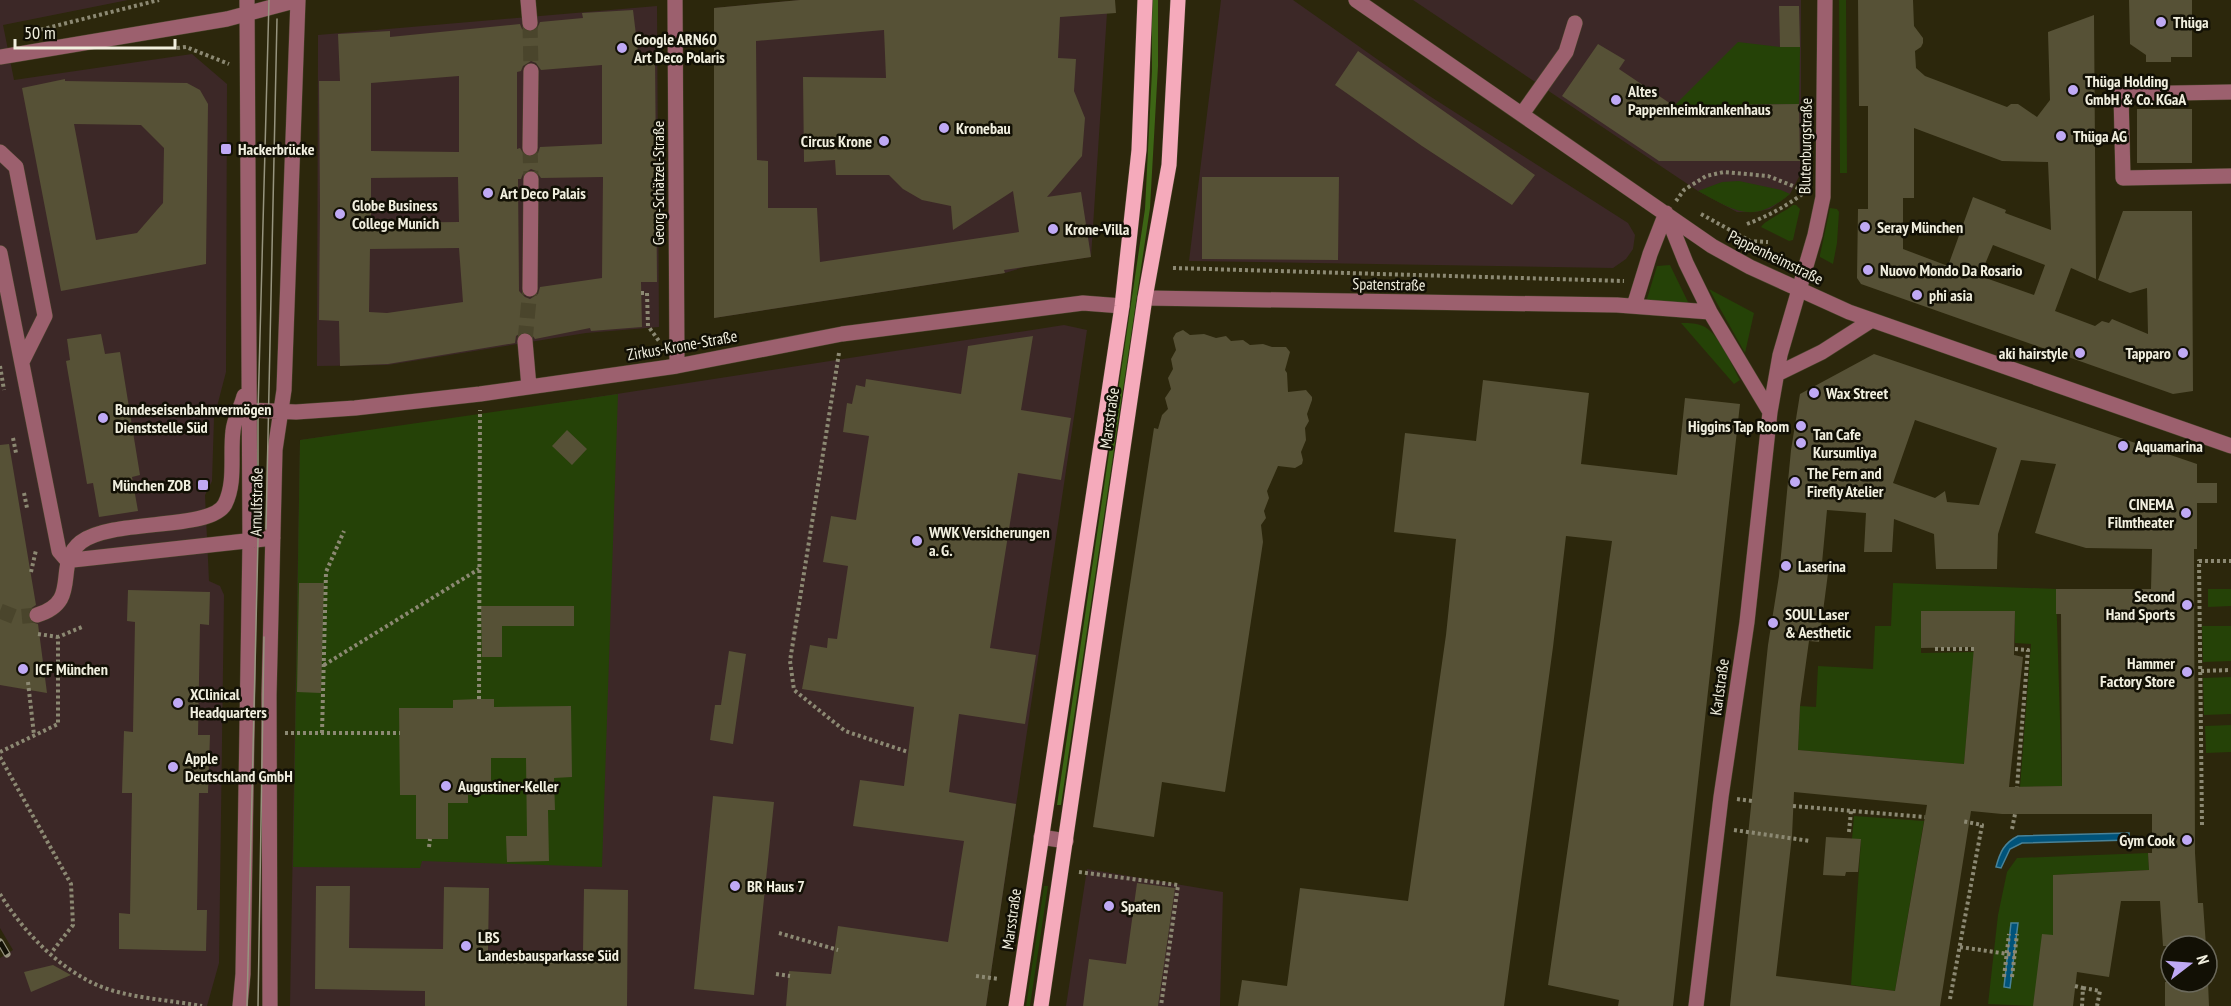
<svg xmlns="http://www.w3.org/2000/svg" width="2231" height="1006" font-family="'PT Sans Narrow',sans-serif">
<rect width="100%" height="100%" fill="#2c270c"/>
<path fill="#3c2827" d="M0,0H128L3,25L14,80L192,54L227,84L226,372L214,418L212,481L205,495L209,581L220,586L224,595L219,963L207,1006H0V958L13,950L0,928Z
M800,0H1106L1107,13L1091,257L1024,267L1005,273L714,318V8Z
M1221,0H1293L1428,95L1628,223L1635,235L1633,249L1626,259L1613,268L1189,261Z
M1413,0H1801V173L1790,194L1770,209L1755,212H1737L1698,191Z
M657,6L659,327L586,333L388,365L317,366L318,35Z
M1064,325L1087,330L986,1006H290L300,440L480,415Z
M1087,869L1223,892L1220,1006H1066Z"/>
<path fill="#254207" d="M1839,0H1846L1847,173H1840Z
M1738,42L1780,47H1800L1799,104L1674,106Z
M1739,181L1781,190L1790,194C1753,225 1735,211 1698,191L1722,182Z
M1793,205H1796L1800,209L1793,240L1789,241L1761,227C1765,220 1785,212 1793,205Z
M1830,208L1837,209L1839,212L1837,243L1833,264L1820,257V255Z
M1670,265L1688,302H1646L1657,266Z
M1709,289L1754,313L1745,353Z
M1681,323C1689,323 1698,323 1705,327C1721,337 1731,364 1740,380L1734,384Z
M618,394L602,867L422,861L420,868L293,867L300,440Z
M1893,583L2056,589L2062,786L2020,787L2031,644L2015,643V611L1921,612V653L1974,652L1964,764L1798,750L1800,706L1816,707L1818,666L1873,669L1875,626H1891Z
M2208,589H2231V606L2208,607Z
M2202,626H2231V661L2203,662Z
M2231,677V714L2204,715L2203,678Z
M2231,725V752L2206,753L2205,726Z
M1854,816L1924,821L1895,991L1851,985L1861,840L1852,839Z
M2148,853L2149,870L2053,875V935L2033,1006L1988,1004L1998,915L2007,872L2017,858Z
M1044,886H1048L1030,1006H1026Z"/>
<path fill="#3d6615" d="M1152,0H1158V66L1150,208L1061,805H1057L1145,209L1152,71Z"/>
<path fill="#00537a" stroke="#488298" stroke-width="1.5" d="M2129,833V840L2022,843L2010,849L2001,868L1996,867C2000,852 2004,843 2018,836Z
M2011,923H2018L2010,988L2004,987Z"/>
<path fill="#565136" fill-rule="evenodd" d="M800,0H1115L1116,13L1060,17L1058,58L1076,59L1074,91L1085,118L1082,156L1047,197L1081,192L1091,257L1004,270L1005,273L714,318V8ZM884,30L886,78L803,77L804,162L835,160L836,175H889L903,189L922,200L951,206L953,230L1013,191L1019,232L820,262L817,208H768V161L757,160L756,41Z
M1858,0H1913L1914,26L1923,38V43L1921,47L1915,51L1916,68L1925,76L2007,107L2011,104H2018L2037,117L2050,100L2048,32L2094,15L2096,279L2071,268L2055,311L2095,326L2102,321L2109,323L2112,319L2148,334L2147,288L2130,293L2098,280L2123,211H2192L2193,391L2173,394L1861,284L1857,278L1858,209H1868V106H1859ZM1914,128L2002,161L2048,162L2051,230L2005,213L2006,210L1973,197L1948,266L1903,249V198H1914ZM1993,245L2045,265L2034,295L1980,276Z
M2129,0H2192V57H2171V62H2146V55L2130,44Z
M1779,6H1799L1800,47H1780Z
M633,10L639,60L655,57L657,282H641L642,327L591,331L590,328L535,339L530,332L524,331L516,336L515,343L388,364L340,366L339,321L319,320L320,206L319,81H340L338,34L390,31V37L520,24L522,29L530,33L536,31L540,22L583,18L582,13ZM531,61L536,63L541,70L602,65V144L540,147L538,153L530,158L525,156L520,148L517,149V72L521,71L523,66ZM459,76V152L371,151V83ZM531,169L536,171L541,178L603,177L602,278L540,287L538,294L530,299L525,297L519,291L518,179H521L523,174ZM458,177L459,222L371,223V178ZM459,248L463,302L387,313L369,312L370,249Z
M1598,44L1625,60L1619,69L1674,106L1799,104L1800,161H1659L1562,96Z
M1358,51L1535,175L1512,205L1422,146L1335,85Z
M65,79V81L187,83L200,90L208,104L206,264L61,291L22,88ZM74,124L141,125L164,148L163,203L137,233L96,240Z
M2137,109H2192V163H2137Z
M1202,177H1339L1338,260L1202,259Z
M1183,330L1190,335L1204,334L1216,338L1226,336L1231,341L1243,340L1250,345L1263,344L1272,347H1286L1290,352L1285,370L1287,373L1288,392L1306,390L1312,397V400L1307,414L1309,421L1305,428L1306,440L1301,452L1303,460L1302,464L1295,468L1278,466L1267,491L1269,498L1264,511L1266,518L1261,525L1263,542L1225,792L1162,782L1154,837L1093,827L1154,428L1158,429L1162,415L1168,409L1165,398L1171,389L1168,378L1173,369L1171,359L1176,350L1173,338L1176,333Z
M101,334L105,354L120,352L140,475L132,477L138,511L99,517L93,483L87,484L66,361L70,360L67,339Z
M1033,336L1021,410L1071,418L1061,480L1018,473L990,648L1036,655L1025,724L959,714L949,792L1016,804L986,1006H786L789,971L831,974L838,926L948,942L964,841L853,826L860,780L904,786L914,707L802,689L810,645L827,648L828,638L837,639L848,566L823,562L831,516L856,520L869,436L843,432L847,403L852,404L856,385L865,387L866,379L961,394L968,346Z
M1874,354L2197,464V483H2217V503H2197V549H2194L2195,853L2198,903H2203L2206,946H2163L2160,901H2121L2109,977L2077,972L2073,1006H2033L2042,934L2053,935V875L2149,870L2148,853H2152V814H2002L1971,811L1940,1006H1730L1768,645L1779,576L1791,450L1800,394ZM1915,420L1997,448L1979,505L1947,502L1945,491L1935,498L1893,483ZM2021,460L2056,464L2035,533L2086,548L2152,549L2151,589H2056V614H2061L2062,786L2009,787L2023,657L2014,655L2015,611H1921V648L1974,647L1964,764L1798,750L1800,706L1809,641L1819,642L1827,581L1829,564L1822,563L1827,510L1866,513L1864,552H1892L1894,519L1934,534L1936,569H1997L1998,534ZM1794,792L1927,805L1895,991L1776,976L1792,836Z
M1483,380L1589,393L1581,464L1677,475L1685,398L1740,404L1673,1006H1618L1619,1000L1548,985L1612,541L1566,536L1553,647L1504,1006H1238L1242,980L1287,986L1300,888L1408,901L1446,635L1456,539L1394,532L1405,433L1476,441Z
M567,430L587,449L572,465L552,446Z
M9,444L36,605L30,609L27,615L31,622L38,624L47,693L0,685V445Z
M299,583H324L321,693L297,692Z
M128,590L210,592L209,625L200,624L198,735H210L208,793H199L197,910H207L206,951L119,949V913L130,914L132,793H122L124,731L133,732L135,622L127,621Z
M481,606H574V626H502V657H482Z
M729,651L746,654L733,744L710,740L715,705H721Z
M479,699H494V707L571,706L572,777L554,778L555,810H548L549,861L507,862L506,836H527L526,758H491V794L468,795V803H448V839H416V795H400L399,708H453V700Z
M713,796L774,802L754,995L694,989Z
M1826,837L1861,839L1858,872H1846L1845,876L1823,875Z
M1137,883L1175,888L1158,1006H1083L1089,959L1126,964Z
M316,886H350L349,948L443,949L444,887L489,888L488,951L583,952L584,889L628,890L627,1006H425V991L315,989Z
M53,965L71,975L31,992L24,972Z
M2165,982H2208L2209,1006H2165Z"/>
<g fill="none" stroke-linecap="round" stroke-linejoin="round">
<path stroke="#4a452c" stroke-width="15" stroke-dasharray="15 8" stroke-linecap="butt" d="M530,23L531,71
M530,148L531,179
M525,341L530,289
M0,611L15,617L37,615"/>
<g stroke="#48432a" stroke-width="16">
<path id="minor" d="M528,0L530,23
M675,0L677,366
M1356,0L1712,246L1750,267L1849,312L2231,446
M0,57L227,19L298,0
M2231,92L2121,94L2123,178L2231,176
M1522,114L1566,52L1575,23
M530,148L531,71
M0,152L16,167L45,316L22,362
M1666,213L1686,263L1710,312L1770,412
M0,253L59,551L65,558L73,560L273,538
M530,289L531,179
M1145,298L1617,305L1710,312
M1634,306L1650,254L1666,213
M525,341L529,387
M1777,374L1822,352L1872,320
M248,410L296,412L355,408L480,394L677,366L842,334L1083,303L1122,306
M37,615C83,601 52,565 81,542C113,518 211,531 225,504C236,482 230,455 233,431C234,419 241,408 244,396
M1041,837L1066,841
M240,1006L243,974L250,541L247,0
M270,1006L269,695L275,450L284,390L298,0
M1696,1006L1721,797L1747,622L1770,412L1780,355L1815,235L1823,197L1825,0"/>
</g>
<g stroke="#48432a" stroke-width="16">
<path id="major" d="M1016,1006L1122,306L1139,150L1145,0
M1041,1006L1145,298L1169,165L1178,0"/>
</g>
<path stroke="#8c8973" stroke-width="4" stroke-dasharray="3 3" stroke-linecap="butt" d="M35,31L159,0
M177,48L186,47L229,64
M1676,201L1684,190L1706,176L1724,172L1768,176L1808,192
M1701,214L1750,241L1768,242
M1747,224C1768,216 1787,206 1805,192
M1173,268L1624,281
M641,293H647L648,326L659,341
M839,353L790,661L794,690L845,731L908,752
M0,366L4,390
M13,438L16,453
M24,493L27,508
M31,572L36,550
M38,634L58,637
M1935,649H1974
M2015,649L2028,650L2017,787
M324,665L479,569
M2201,671L2231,670
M28,682L34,735
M479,699L480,410
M285,733H400
M322,733L326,572L344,531
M0,752L58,724V637L82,627
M0,757L71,884L73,925L51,953
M1737,799L1752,801
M1793,806L1925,817
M2202,825L2199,561H2231
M2012,829L2015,814
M1734,830L1810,841
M1849,832L1851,811
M429,847L430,839
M1079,872L1178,885L1161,1006
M0,894C23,931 57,967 97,985C127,998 170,1000 202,1006
M779,933L838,950
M1960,947L2015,955
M776,974L790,976
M976,976L999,979
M2004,977L2009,934
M2012,977L2017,934
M2075,986L2083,988L2082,1006
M2083,988L2100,991L2097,1006
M1950,999L1982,825L1962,821"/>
<use href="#minor" stroke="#9c606e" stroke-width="15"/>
<use href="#major" stroke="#f5aabb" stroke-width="15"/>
<path stroke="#97947f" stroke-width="1.5" d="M266,529L277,19
M247,1006L258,540V411L269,0
M258,1006L264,637"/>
<g stroke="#97947f" stroke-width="7">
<path id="rail" d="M0,942L7,954"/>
</g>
<use href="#rail" stroke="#121005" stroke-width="4.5" stroke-dasharray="14" stroke-linecap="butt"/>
</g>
<g fill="#bfa9f4" stroke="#121005" stroke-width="2">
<circle cx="2161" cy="22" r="6"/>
<circle cx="622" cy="48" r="6"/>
<circle cx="2073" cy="90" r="6"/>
<circle cx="1616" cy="100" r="6"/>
<circle cx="944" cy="128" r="6"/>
<circle cx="2061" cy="136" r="6"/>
<circle cx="884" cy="141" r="6"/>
<rect x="220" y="143" width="12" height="12" rx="3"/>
<circle cx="488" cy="193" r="6"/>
<circle cx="340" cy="214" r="6"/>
<circle cx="1865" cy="227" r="6"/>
<circle cx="1053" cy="229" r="6"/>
<circle cx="1868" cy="270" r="6"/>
<circle cx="1917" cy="295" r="6"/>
<circle cx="2080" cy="353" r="6"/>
<circle cx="2183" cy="353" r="6"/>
<circle cx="1814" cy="393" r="6"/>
<circle cx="103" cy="418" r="6"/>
<circle cx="1801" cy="426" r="6"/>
<circle cx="1801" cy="443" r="6"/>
<circle cx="2123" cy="446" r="6"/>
<circle cx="1795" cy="482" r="6"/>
<rect x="197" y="479" width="12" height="12" rx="3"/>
<circle cx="2186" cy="513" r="6"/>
<circle cx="917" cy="541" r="6"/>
<circle cx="1786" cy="566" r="6"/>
<circle cx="2187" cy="605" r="6"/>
<circle cx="1773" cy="623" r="6"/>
<circle cx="23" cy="669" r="6"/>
<circle cx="2187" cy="672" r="6"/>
<circle cx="178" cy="703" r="6"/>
<circle cx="173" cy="767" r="6"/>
<circle cx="446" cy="786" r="6"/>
<circle cx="2187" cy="840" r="6"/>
<circle cx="735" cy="886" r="6"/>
<circle cx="1109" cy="906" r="6"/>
<circle cx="466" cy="946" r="6"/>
</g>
<g text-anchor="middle" stroke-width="5" stroke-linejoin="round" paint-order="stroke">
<g font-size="16" font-weight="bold" fill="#f1efdf" stroke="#121005" text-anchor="start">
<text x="2173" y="28">Thüga</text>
<text x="634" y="45">Google ARN60<tspan x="634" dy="18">Art Deco Polaris</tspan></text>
<text x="2085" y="87">Thüga Holding<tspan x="2085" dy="18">GmbH &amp; Co. KGaA</tspan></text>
<text x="1628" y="97">Altes<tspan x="1628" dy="18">Pappenheimkrankenhaus</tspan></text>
<text x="956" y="134">Kronebau</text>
<text x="2073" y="142">Thüga AG</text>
<text x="872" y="147" text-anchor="end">Circus Krone</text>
<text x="238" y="155">Hackerbrücke</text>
<text x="500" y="199">Art Deco Palais</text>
<text x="352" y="211">Globe Business<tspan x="352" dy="18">College Munich</tspan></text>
<text x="1877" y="233">Seray München</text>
<text x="1065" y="235">Krone-Villa</text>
<text x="1880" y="276">Nuovo Mondo Da Rosario</text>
<text x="1929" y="301">phi asia</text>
<text x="2068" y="359" text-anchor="end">aki hairstyle</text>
<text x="2171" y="359" text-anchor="end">Tapparo</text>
<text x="1826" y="399">Wax Street</text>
<text x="115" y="415">Bundeseisenbahnvermögen<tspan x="115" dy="18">Dienststelle Süd</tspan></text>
<text x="1789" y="432" text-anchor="end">Higgins Tap Room</text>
<text x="1813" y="440">Tan Cafe<tspan x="1813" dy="18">Kursumliya</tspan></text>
<text x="2135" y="452">Aquamarina</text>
<text x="1807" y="479">The Fern and<tspan x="1807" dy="18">Firefly Atelier</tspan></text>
<text x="191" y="491" text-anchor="end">München ZOB</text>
<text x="2174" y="510" text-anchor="end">CINEMA<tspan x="2174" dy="18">Filmtheater</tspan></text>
<text x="929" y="538">WWK Versicherungen<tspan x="929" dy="18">a. G.</tspan></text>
<text x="1798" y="572">Laserina</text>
<text x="2175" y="602" text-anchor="end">Second<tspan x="2175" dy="18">Hand Sports</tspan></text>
<text x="1785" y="620">SOUL Laser<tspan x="1785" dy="18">&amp; Aesthetic</tspan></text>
<text x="2175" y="669" text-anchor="end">Hammer<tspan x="2175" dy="18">Factory Store</tspan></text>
<text x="35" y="675">ICF München</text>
<text x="190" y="700">XClinical<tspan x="190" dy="18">Headquarters</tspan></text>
<text x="185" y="764">Apple<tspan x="185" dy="18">Deutschland GmbH</tspan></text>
<text x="458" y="792">Augustiner-Keller</text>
<text x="2175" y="846" text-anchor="end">Gym Cook</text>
<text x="747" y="892">BR Haus 7</text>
<text x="1121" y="912">Spaten</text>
<text x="478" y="943">LBS<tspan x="478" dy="18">Landesbausparkasse Süd</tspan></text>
</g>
<g font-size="16" fill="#f1efdf" stroke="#121005">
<text transform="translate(1805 146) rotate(-89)" y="6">Blutenburgstraße</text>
<text transform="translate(658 183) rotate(-90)" y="6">Georg-Schätzel-Straße</text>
<text transform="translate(1776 257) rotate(26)" y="6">Pappenheimstraße</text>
<text transform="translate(1389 284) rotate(1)" y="6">Spatenstraße</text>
<text transform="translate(682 345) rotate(-10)" y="6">Zirkus-Krone-Straße</text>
<text transform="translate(1109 418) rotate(-82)" y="6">Marsstraße</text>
<text transform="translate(256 502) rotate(-89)" y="6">Arnulfstraße</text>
<text transform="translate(1719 687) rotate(-82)" y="6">Karlstraße</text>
<text transform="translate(1011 919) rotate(-82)" y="6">Marsstraße</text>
</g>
</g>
<g transform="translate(2189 964) rotate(73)"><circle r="28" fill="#121005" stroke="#6b695c" stroke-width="1.5"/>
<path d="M0-4.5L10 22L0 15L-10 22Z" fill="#bfa9f4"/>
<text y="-9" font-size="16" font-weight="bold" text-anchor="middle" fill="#f1efdf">N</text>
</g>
<path d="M15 39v9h160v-9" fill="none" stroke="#f1efdf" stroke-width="3"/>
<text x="24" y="39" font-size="18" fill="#f1efdf" stroke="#121005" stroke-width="4.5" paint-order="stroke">50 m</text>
</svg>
